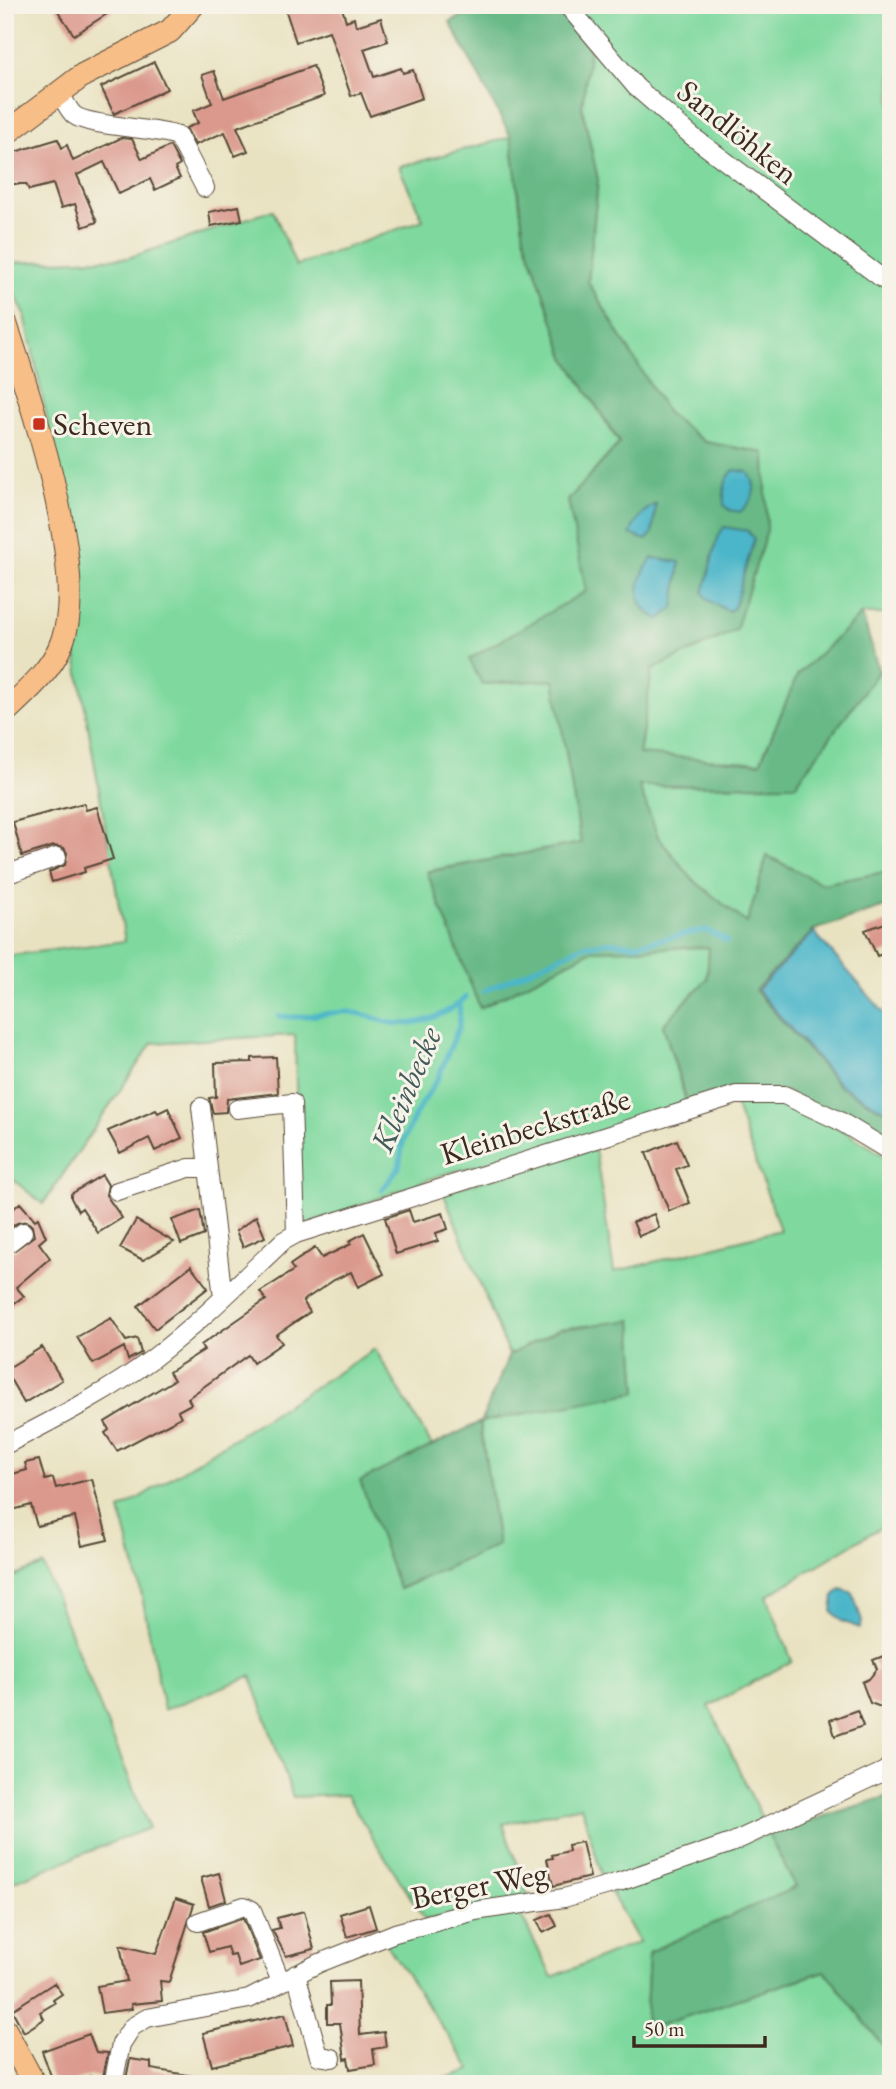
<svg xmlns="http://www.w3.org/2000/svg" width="896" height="2089" font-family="'EB Garamond',serif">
<rect width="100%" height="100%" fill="#f7f3e8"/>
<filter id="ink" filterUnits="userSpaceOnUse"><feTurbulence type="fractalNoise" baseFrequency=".0143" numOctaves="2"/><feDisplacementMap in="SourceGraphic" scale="14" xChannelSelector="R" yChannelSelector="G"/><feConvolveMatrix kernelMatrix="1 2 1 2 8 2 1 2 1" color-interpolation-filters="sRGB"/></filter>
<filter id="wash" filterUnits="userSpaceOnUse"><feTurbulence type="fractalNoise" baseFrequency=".00686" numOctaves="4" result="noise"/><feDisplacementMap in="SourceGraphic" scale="28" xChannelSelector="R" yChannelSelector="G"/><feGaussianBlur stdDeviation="1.57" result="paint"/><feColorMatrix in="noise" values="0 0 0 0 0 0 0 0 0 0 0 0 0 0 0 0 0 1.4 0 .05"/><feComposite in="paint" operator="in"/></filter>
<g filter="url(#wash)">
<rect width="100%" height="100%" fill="#e9e2c1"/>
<path fill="#7fd99f" stroke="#5d825e" stroke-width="2" d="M572,5H891V614H862L798,674L760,763L639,755L652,670L736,630L765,453L705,442L667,413L588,282L598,180L582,107L592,29Z
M511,137L524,236L565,357L619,443L568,500L587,591L482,684L554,680L581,843L428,871L480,1008L592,950L709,947L707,979L663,1025L686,1102L592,1134L438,1176L299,1228L295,1035L152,1043L43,1204L5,1173V956L125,941L73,638L54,451L25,315L5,273V263L128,258L273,210L296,266L423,220L399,167Z
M891,669V871L822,884L768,856L747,924L692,879L658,837L639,786L795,785L879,671Z
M784,1101L844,1131L891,1160V1521L767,1596L792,1661L709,1706L765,1825L604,1882L581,1806L503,1824L530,1901L425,1920L346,1795L293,1797L251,1676L164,1710L142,1596L120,1510L375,1349L432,1446L400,1589L498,1545L480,1422L637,1392L632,1321L560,1329L509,1355L443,1192L595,1149L614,1272L780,1230L735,1104Z
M43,1565L149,1828L5,1885V1580Z
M768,1834L796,1888L649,1952L645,2030L825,1971L891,2056L886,2084H426L471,2070L384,1940L433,1925L519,1911L552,1977L639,1942L609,1889Z"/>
<path fill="#67b986" stroke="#517252" stroke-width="2" d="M484,5H562L591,39L582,107L598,180L588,282L667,413L705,442L765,453L767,530L736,630L652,670L639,754L760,763L798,674L862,614L879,671L795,785L639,786L658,837L692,879L747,923L767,856L822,884L891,871V905L814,930L755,990L839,1086L891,1115V1143L784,1091L687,1102L663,1025L707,979L709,947L592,950L480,1008L427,872L581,843L554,680L482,684L469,659L586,591L568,500L620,443L565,357L524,236L511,137L450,22Z
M632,1320L637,1392L481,1422L509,1355L560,1329Z
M480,1422L498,1545L399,1589L360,1481Z
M891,1795V2056L825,1971L645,2030L649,1952L796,1887L768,1834Z"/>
<path fill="#4cb6c9" stroke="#447074" stroke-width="2" d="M734,470L748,472C759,486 754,501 740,512L729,510L724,505C723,491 724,480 734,470Z
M656,504L652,534L646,540L630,534C636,520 642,511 656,504Z
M724,527L748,531L754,539L734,608L728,611L708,600L703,592C712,572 711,545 724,527Z
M652,558L680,562L674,607L660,619C630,608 637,579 652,558Z
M814,932L891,1021V1114L840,1085L757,990Z
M841,1589L853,1593L862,1622L860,1628L841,1621L832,1611L834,1596Z"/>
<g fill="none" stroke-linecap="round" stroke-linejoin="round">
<path stroke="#4cb6c9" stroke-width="5" d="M484,991L583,946L610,942L634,945L706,930L727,941
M279,1016C306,1020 324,1011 349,1012C364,1013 378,1020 392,1023C418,1027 448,1015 466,997
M382,1190L399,1167L403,1142L415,1115L438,1078L459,1026L460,1003"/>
</g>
<g id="blocks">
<path fill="#db998d" d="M54,5H121L74,35Z
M284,5H341L346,21L354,18L356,26L381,18L388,41L364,49L374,77L401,68L403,73L413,70L422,98L370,116L361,93L351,96L329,31L296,42Z
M154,62L167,89L114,114L101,87Z
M313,66L324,96L237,127L248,151L235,156L225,132L195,145L186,128L198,123L193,111L212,103L202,75L214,71L224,98Z
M121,138L132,139L142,159L170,146L180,165L175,168L180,178L155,190L150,179L119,194L104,162L77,175L97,222L83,227L75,204L61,208L53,184L29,190L26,184H5V155L58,139L62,148L67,145L73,161Z
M239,206L242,220L211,226L209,212Z
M84,803L86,810L97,807L113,859L84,868L85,872L52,882L49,872L65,865L67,853L64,848L54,846L22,856L13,822Z
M891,921V951L877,956L865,930Z
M276,1057L278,1093L227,1099L226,1112L213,1113L209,1098L216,1097L215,1063L252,1062V1058Z
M168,1108L182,1138L155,1151L149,1138L120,1153L108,1131L156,1110L158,1113Z
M677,1140L687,1165L676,1169L690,1203L669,1211L646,1153Z
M102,1175L108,1185L106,1195L122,1218L98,1233L82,1208L78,1211L71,1198V1194Z
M20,1203L35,1220L38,1218L46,1237L39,1243L50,1258L16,1287L24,1296L5,1310V1257L34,1236L32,1226L27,1221L17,1223L5,1231V1216Z
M200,1210L204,1235L181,1244L172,1220Z
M409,1210L413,1222L443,1213L448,1229L436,1233L438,1241L396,1254L385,1218Z
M654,1214L659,1228L639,1236L633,1222Z
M256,1216L265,1237L243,1247L236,1231Z
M136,1220L174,1242L143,1260L120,1248Z
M364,1233L384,1274L358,1287L351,1272L334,1280L303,1301L310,1312L276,1335L282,1343L253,1363L248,1355L188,1398L191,1404L178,1411L181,1417L117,1451L105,1433L109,1430L105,1422L174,1380L169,1372L204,1350L201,1345L266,1300L260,1292L294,1270L290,1265L315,1248L322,1258L351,1244L349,1241Z
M191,1266L208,1288L155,1329L138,1306Z
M111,1318L126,1341L137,1338L141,1353L128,1360L124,1347L93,1364L77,1337Z
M42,1347L62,1380L24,1403L5,1370Z
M39,1460L45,1480L53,1478L56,1488L92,1479L108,1540L82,1546L75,1517L37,1526L31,1505L5,1512V1476L27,1470L25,1463Z
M891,1653V1706L881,1707L870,1703L862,1682L869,1679L877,1669L873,1660Z
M857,1710L863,1726L835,1736L830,1720Z
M582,1842L590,1877L553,1886L547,1859L553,1858L552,1855L569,1851L568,1845Z
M219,1873L226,1900L209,1906L201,1878Z
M176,1898L194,1904L169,1982L160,1981L162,2001L131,2004L132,2009L102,2013L97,1986L127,1981L120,1945L156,1954Z
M369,1905L376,1928L347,1937L340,1914Z
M304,1911L314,1949L286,1956L272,1930L280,1928L277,1918Z
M551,1914L557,1926L543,1933L537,1920Z
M243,1918L260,1960L239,1967L235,1955L230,1956L227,1947L209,1952L203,1932Z
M358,1981L360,2035L384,2032L386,2047L373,2049L375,2065L350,2069L348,2058L345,2059L340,2023H327V2005H331L330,1982Z
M54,1983L62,1994L53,2000L55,2003L40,2012L44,2019L24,2032L12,2010Z
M285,2014L293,2046L212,2066L203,2033Z
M89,2034L96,2052L108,2053L103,2077L90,2076L68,2084H54L42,2051Z
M130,2059L151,2062V2069L194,2076L193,2084H125Z"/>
</g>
</g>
<g filter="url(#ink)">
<use href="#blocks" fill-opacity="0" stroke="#554636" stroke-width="2"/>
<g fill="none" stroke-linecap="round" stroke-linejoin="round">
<g stroke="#554636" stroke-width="20">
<path id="minor" d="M567,5L636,87L693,137L891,285
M59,91C63,98 68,110 74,115C89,127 152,127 178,136L205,188
M5,875L57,857
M201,1107L223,1298
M237,1109L292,1103L296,1234
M117,1191L189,1168H208
M5,1246L23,1232
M5,1445C55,1419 107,1393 152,1359C199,1323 241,1281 283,1241L296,1234L736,1095H784L838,1120L891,1152
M198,1922L244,1906L252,1910L281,1982
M296,1974L319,2056L332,2058
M113,2084L121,2044L132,2027L147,2018L249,1999L317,1964L395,1933L475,1911L564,1898L619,1882L731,1843L885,1771L891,1765"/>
</g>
<g stroke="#554636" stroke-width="25">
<path id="major" d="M5,134L83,75L170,31L193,5
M5,322C29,394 90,572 62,642C52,670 26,692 5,712
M5,2030L34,2084"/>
</g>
<use href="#minor" stroke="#fff" stroke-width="18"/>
<use href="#major" stroke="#f7be87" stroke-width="23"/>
</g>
</g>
<rect fill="#c8321e" stroke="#f7f3e8" stroke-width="2.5" x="32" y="417" width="14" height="14" rx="3.5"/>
<g text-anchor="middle" stroke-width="6" stroke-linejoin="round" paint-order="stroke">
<g font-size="32" fill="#3b2a1e" stroke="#f7f3e8">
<text transform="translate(738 132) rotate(39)" y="11">Sandlöhken</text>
<text transform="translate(535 1126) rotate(-17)" y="11">Kleinbeckstraße</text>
<text transform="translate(479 1885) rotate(-11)" y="11">Berger Weg</text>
</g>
<g font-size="32" fill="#3b2a1e" stroke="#f7f3e8" text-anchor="start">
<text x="53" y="435">Scheven</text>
</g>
<g font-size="33" font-style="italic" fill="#415b5a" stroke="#f7f3e8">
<text transform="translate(405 1089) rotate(-67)" y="12">Kleinbecke</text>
</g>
</g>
<rect width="896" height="2089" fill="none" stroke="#f7f3e8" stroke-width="28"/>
<path d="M634 2036v10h131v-10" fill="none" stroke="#3b2a1e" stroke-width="3.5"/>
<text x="644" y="2036" font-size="21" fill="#3b2a1e" stroke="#f7f3e8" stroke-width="5" paint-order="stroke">50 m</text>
</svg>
